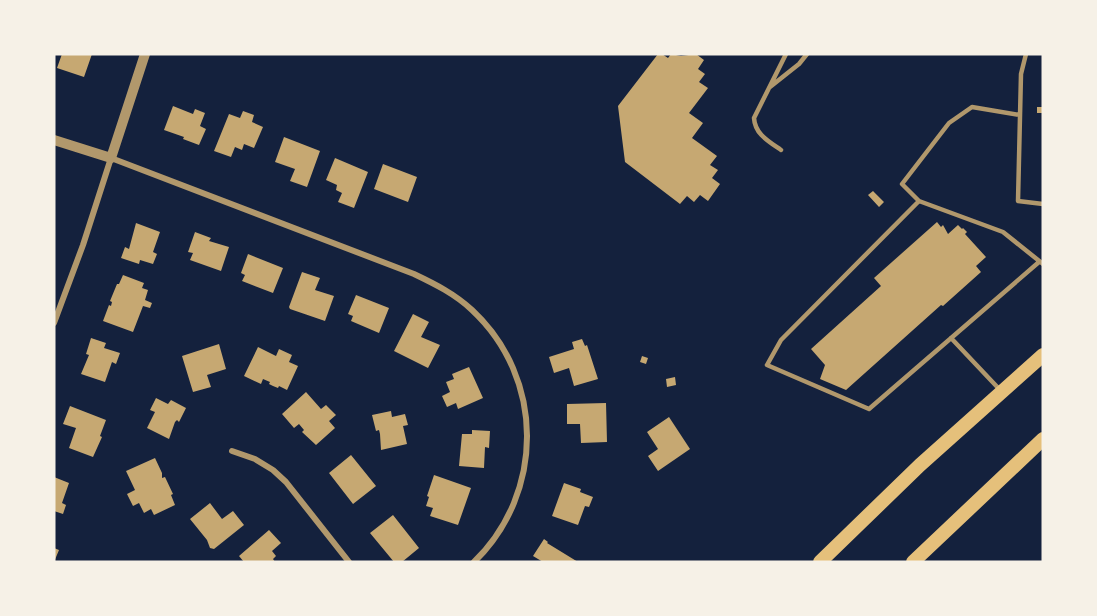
<svg xmlns="http://www.w3.org/2000/svg" width="1097" height="616" font-family="'Zilla Slab',serif">
<rect width="100%" height="100%" fill="#14213d"/>
<path fill="#c6a872" d="M62,54H92L84,77L57,68Z
M658,54H662L668,58L671,54L681,56L696,54L704,60L698,69L705,74L699,82L708,88L689,113L703,123L692,138L717,156L710,165L718,170L712,178L720,184L708,201L700,195L694,202L687,196L680,204L625,162L618,106Z
M173,106L193,114L195,109L205,113L200,126L206,129L199,145L183,139L184,137L164,130Z
M1037,107H1043V113H1037Z
M243,111L254,115L252,122L263,127L254,148L244,144L242,150L235,147L231,157L214,151L229,114L240,118Z
M284,137L320,151L307,187L290,181L295,169L275,162Z
M335,158L368,172L354,208L338,202L342,193L336,190L337,185L326,180Z
M383,164L417,177L408,202L374,189Z
M873,191L884,202L879,207L868,195Z
M937,222L941,227L943,225L948,234L958,225L962,229L963,228L967,232L965,234L986,257L976,266L981,272L943,306L941,305L846,390L820,379L825,365L811,349L881,286L874,278Z
M136,223L160,232L153,252L157,254L153,264L140,260L139,264L121,258L125,247L129,249Z
M195,232L211,238L209,241L229,247L221,271L190,260L193,253L188,252Z
M248,254L283,268L273,293L242,281L245,275L241,273Z
M302,272L320,278L315,290L334,296L325,321L290,309L289,307Z
M123,275L144,283L142,288L148,290L145,300L152,303L150,308L143,306L133,332L103,321L109,305L111,306L112,302L110,301L117,284H119Z
M356,295L389,308L379,333L351,321L353,316L348,314Z
M413,314L429,322L421,337L440,345L428,368L394,351Z
M91,338L106,343L104,348L120,353L116,364L112,362L105,382L81,374L89,355L86,354Z
M582,339L585,346L587,345L598,379L574,386L569,368L554,373L549,357L574,349L572,342Z
M219,344L226,369L207,375L211,387L193,392L182,356Z
M258,347L276,356L279,349L292,355L289,362L298,366L287,390L279,386L278,388L273,386L269,384L270,382L263,379L261,384L244,376Z
M642,356L648,358L646,364L640,362Z
M469,367L483,398L458,409L456,403L447,407L442,396L450,392L446,382L454,379L452,374Z
M675,377L676,385L667,387L666,379Z
M306,392L321,409L326,405L336,415L329,421L335,428L316,445L302,432L304,430L299,424L294,428L282,414Z
M156,398L168,404L171,400L186,408L179,422L177,420L175,422L169,439L147,428L155,412L150,410Z
M606,403L607,442L581,443L580,424H567V404Z
M70,406L106,420L100,436L102,437L93,457L69,448L76,428L63,424Z
M391,411L392,417L405,414L408,425L403,426L407,444L381,450L380,434L379,430L376,431L372,415Z
M669,417L690,449L658,471L648,456L658,449L647,432Z
M472,430L490,431L489,448L485,447L484,468L459,466L462,434H472Z
M351,455L376,486L353,504L329,473Z
M155,458L162,473V478L165,477L173,494L171,495L175,505L154,515L151,509L144,513L139,503L133,506L127,494L135,490L126,471Z
M434,475L471,488L458,525L430,516L433,508L426,506L429,497L427,496Z
M54,477L69,483L62,503L66,505L63,514L54,511Z
M564,483L581,489L580,492L593,497L589,507L585,506L578,525L552,516Z
M210,503L222,519L233,511L244,525L214,549L210,548L207,540L190,519Z
M393,515L419,548L402,562H394L370,533Z
M269,530L281,543L272,551L276,556L273,559L275,562H244L239,556Z
M544,539L548,542L547,543L578,562H543L533,556Z
M54,548L59,550L54,562Z"/>
<g fill="none" stroke-linecap="round" stroke-linejoin="round">
<path stroke="#b1986c" stroke-width="4.5" d="M1026,54L1021,74L1018,201L1043,204
M770,87L799,64L807,54
M781,150C768,141 755,134 754,118L786,54
M919,201L902,184L949,123L972,107L1020,115
M1039,262L869,409L767,365L781,340L919,201L1003,232L1043,264
M951,338L1001,391"/>
<path stroke="#b1986c" stroke-width="6" d="M54,323L83,245L111,158L414,274C435,284 455,294 472,310C545,378 545,493 474,562
M232,451L255,459L273,470L286,482L349,562"/>
<path stroke="#b1986c" stroke-width="10" d="M54,140L111,158L145,54"/>
<path stroke="#e5c07b" stroke-width="14" d="M820,562L920,465L1043,355
M913,562L1043,439"/>
</g>
<rect width="1097" height="616" fill="none" stroke="#f6f1e7" stroke-width="111"/>
</svg>
